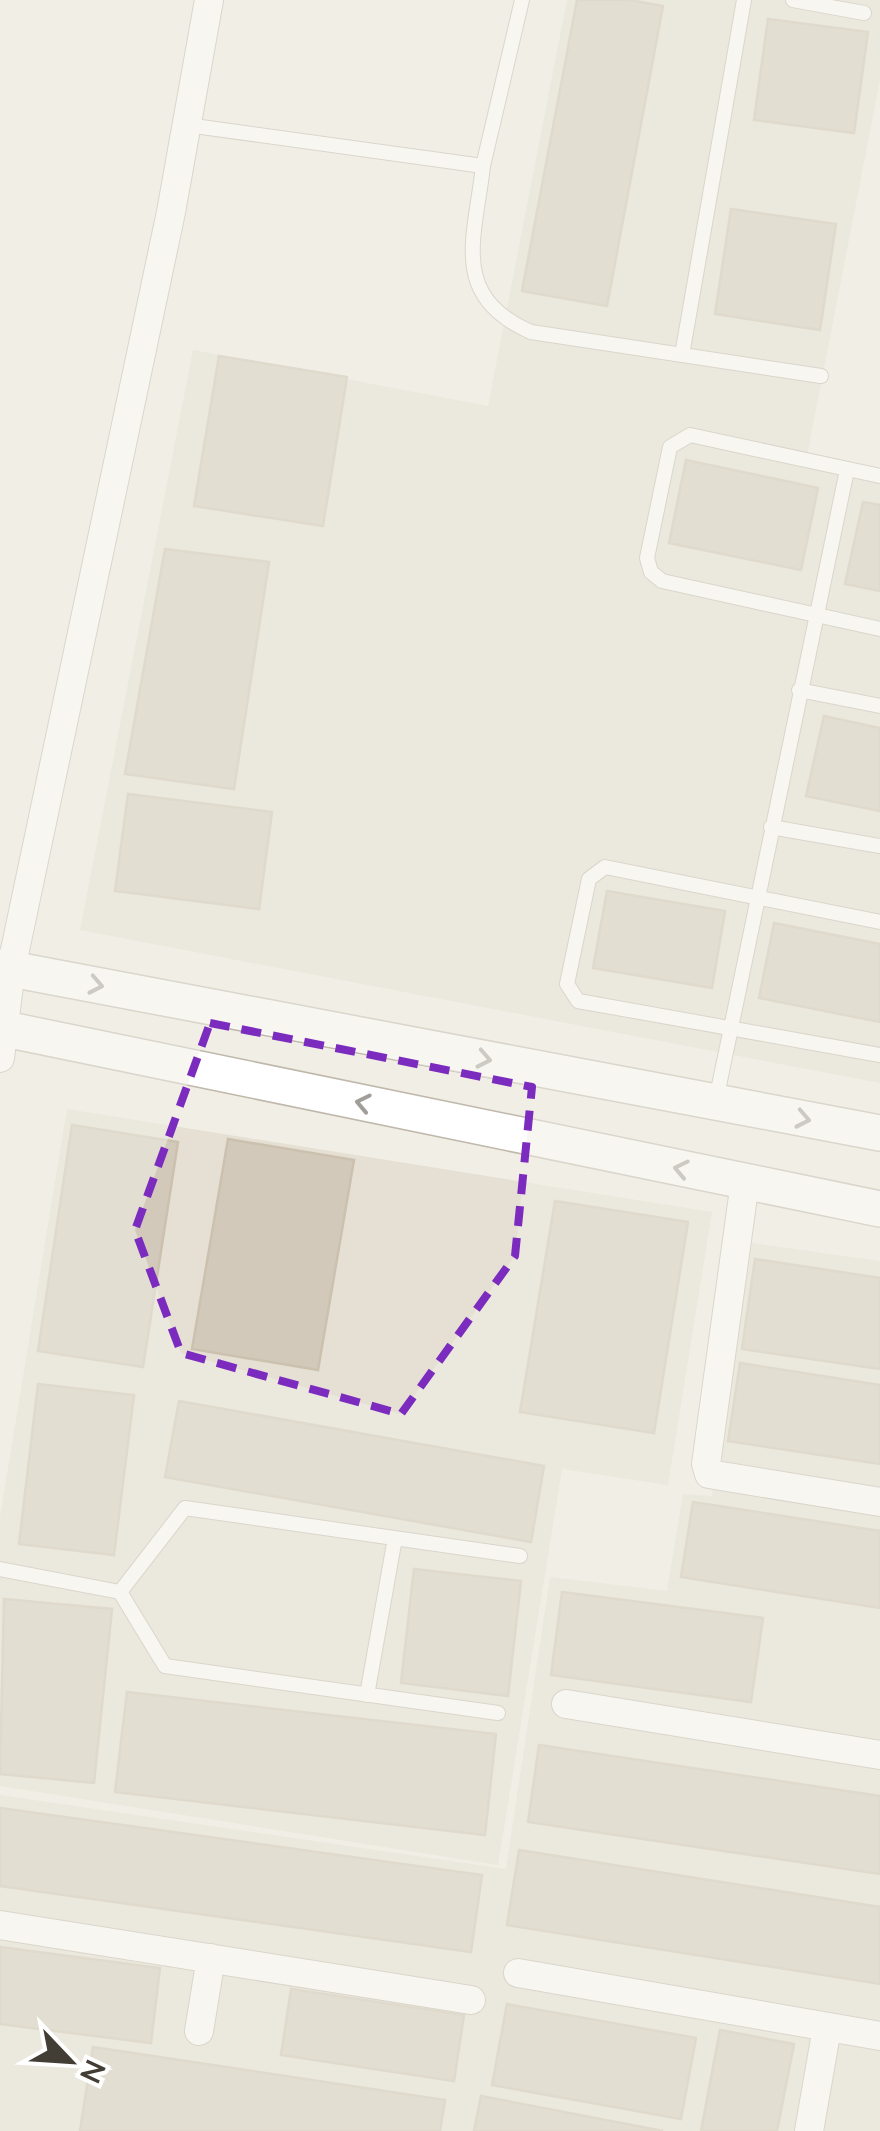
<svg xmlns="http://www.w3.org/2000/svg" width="880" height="2131" font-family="Lato,sans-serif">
<rect width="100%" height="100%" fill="#f1eee5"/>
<path fill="#e5dfd4" d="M567,0H880V80L805,466L880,481V1083L80,930L193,350L488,406Z
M67,1109L712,1212L668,1485L562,1469L498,1865L0,1786V1517Z
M752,1243L880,1261V2131H0V1795L506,1869L550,1577L667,1591L683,1494L712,1496Z"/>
<path fill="#d2c9bb" stroke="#ccc1af" stroke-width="2.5" d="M577,0H630L663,6L607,306L522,291Z
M768,19L868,32L854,133L754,120Z
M731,209L836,224L820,330L715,314Z
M219,356L347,377L323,526L194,506Z
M686,460L818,488L801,570L669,543Z
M863,502L880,505V591L845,584Z
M165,549L269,562L234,789L125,774Z
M824,716L880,728V811L806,796Z
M128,794L272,812L259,909L115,891Z
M607,891L725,911L712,988L593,968Z
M774,923L880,944V1022L759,998Z
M72,1125L178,1142L143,1367L38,1351Z
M228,1139L354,1160L318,1370L192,1349Z
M555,1201L688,1222L654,1433L520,1412Z
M755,1259L880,1278V1369L742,1349Z
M740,1363L880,1385V1464L728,1441Z
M38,1384L134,1395L114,1555L19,1544Z
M179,1401L544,1466L531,1542L165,1477Z
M693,1502L880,1531V1608L681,1577Z
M414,1569L521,1581L508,1696L401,1683Z
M562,1592L763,1618L751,1702L551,1675Z
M4,1599L112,1609L94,1783L0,1774Z
M127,1692L496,1734L485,1835L115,1792Z
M539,1745L880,1796V1874L528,1822Z
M0,1808L482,1875L471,1952L0,1886Z
M519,1850L880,1907V1984L507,1925Z
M0,1947L160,1968L151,2043L0,2024Z
M291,1989L464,2015L454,2081L281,2055Z
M507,2004L696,2038L681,2119L492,2085Z
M720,2030L794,2044L777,2131H701Z
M93,2047L445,2100L440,2131H80Z
M481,2096L663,2131H474Z"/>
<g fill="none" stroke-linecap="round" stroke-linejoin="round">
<g stroke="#bfb8ab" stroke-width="16">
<path id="service" d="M793,0L864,13
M187,125L483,166L522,0
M483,166C475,238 449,296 531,332L821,376
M682,355L744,0
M880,476L690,435L670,447L647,558L651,572L662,581L880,629
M799,690L880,706
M771,827L880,846
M880,922L605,867L589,879L567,984L578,1001L880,1055
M716,1100L847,470
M0,1569L120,1592L185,1508L520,1556
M120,1592L165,1666L498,1713
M367,1695L395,1538"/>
</g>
<g stroke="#bfb8ab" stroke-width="30">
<path id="minor" d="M0,1058L11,969L171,212L209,0
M745,1182L706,1464L709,1474L880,1502
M566,1704L880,1755
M0,1925L471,2000
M518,1973L880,2036
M199,2031L211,1958
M809,2131L827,2028"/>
</g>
<g stroke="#bfb8ab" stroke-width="38">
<path id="tertiary" d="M0,967L880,1133
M0,1028L880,1209"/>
</g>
<use href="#service" stroke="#fff" stroke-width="14"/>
<use href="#minor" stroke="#fff" stroke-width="28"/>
<use href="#tertiary" stroke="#fff" stroke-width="35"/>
</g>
<defs><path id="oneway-chevron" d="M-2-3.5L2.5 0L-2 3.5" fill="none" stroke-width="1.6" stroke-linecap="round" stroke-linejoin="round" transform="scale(2.5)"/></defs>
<g stroke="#a19e9a">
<use href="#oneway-chevron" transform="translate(96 985) rotate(11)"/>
<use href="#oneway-chevron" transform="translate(484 1059) rotate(11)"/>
<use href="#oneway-chevron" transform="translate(363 1103) rotate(-168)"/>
<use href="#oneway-chevron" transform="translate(803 1119) rotate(11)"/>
<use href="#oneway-chevron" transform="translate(681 1169) rotate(-168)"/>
</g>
<path d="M0 0H880V2131H0ZM210,1023L532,1087L515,1256L401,1414L181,1353L135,1230Z" fill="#f1eee5" fill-opacity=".55" fill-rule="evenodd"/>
<path fill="none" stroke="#7b2cbf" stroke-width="8" stroke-dasharray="20 12" stroke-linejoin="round" d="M210,1023L532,1087L515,1256L401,1414L181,1353L135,1230Z"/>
<g transform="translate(70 2061) rotate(115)" stroke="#ffffff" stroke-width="8" paint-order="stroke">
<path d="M0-8L18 38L0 25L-18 38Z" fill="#433e35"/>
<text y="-15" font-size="28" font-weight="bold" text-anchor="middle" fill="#433e35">N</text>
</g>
</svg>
